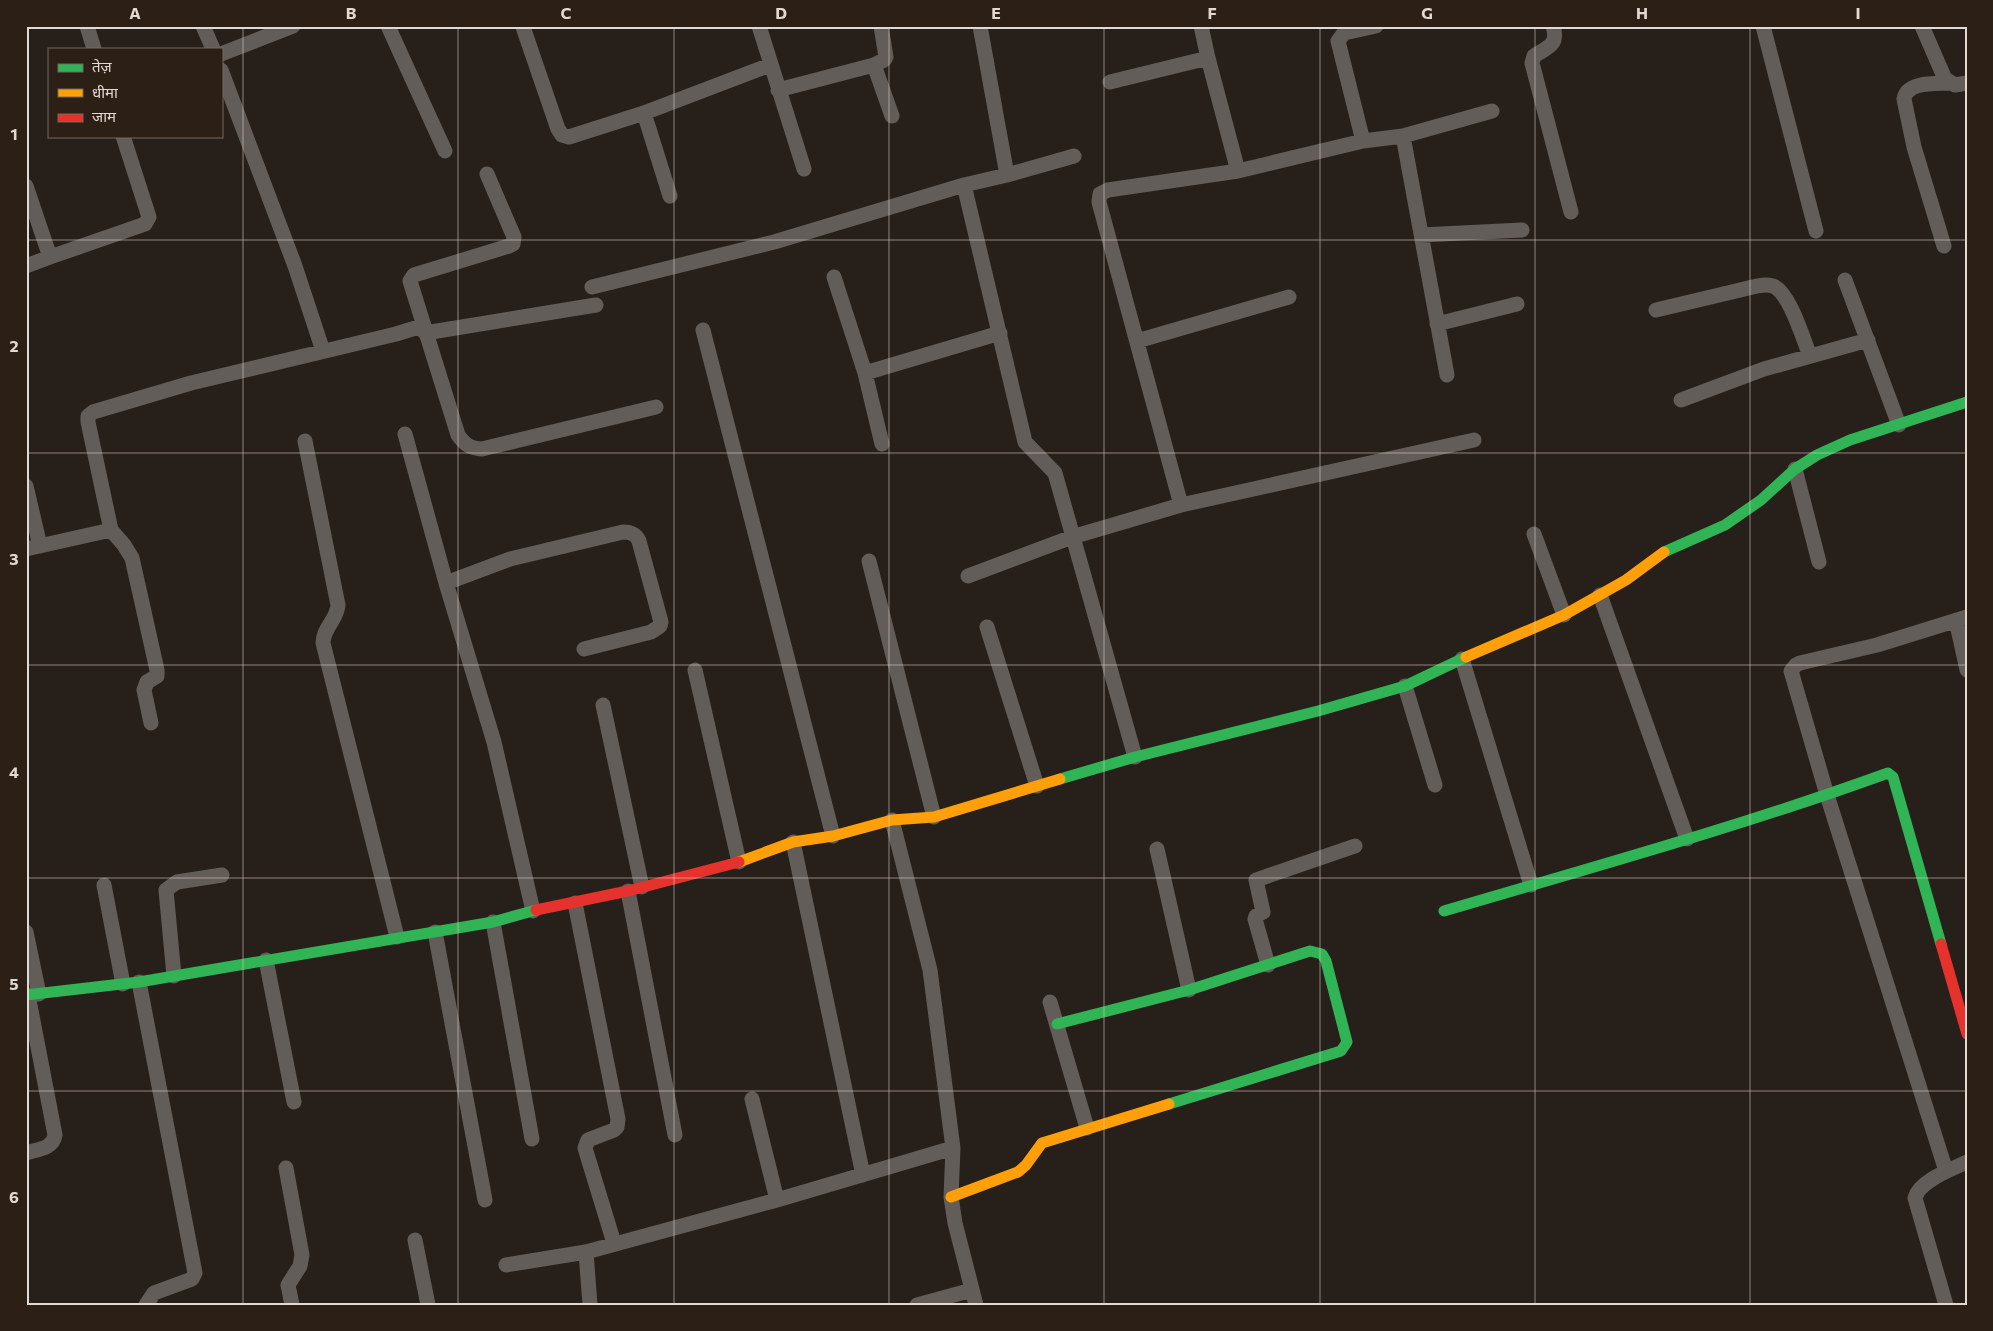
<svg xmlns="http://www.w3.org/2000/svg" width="1993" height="1331" font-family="Commissioner,'Noto Sans Devanagari',sans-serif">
<rect width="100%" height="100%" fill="#27201a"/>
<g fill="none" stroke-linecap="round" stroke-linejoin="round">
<path stroke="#625d59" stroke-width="15" d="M87,26L94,49
M203,26L213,49
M388,26L445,151
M759,26L804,169
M980,26L1007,175
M1201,26L1208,58L1238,171
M1553,26C1559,45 1548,47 1534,56L1532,63L1571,212
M1763,26L1816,231
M1922,26L1945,79L1955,85L1967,83
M523,27L558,129L562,135L569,137L644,113L770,65
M221,54L293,26
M874,65L884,60L886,57L881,26
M221,70L295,266L323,351
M1110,82L1208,58
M778,90L874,65L892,116
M644,113L670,196
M1403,136L1447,375
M1363,141L1338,41L1344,33L1376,26
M487,174L514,237L513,244L509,246L414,275L410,281L458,435C465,445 470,448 482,449L656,407
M964,185L1025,442L1055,473L1135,757
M26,186L50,257L145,224L149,217L123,136
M1421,235L1522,230
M1944,246L1914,147L1904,99C1907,81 1936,84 1950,83
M26,266L50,257
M834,277L865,373L882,444
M1845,280L1899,425
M592,287L774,242L964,185L1007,175L1074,156
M1656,310L1757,286C1762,285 1768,284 1773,286C1790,293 1803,339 1810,356
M1437,324L1517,304
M703,330L833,836
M425,333L596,305
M1137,341L1289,297
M865,373L1000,333
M1681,400L1764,369L1868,340
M405,434L446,583L494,742L533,911
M305,441L338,605C337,620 323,628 323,643L397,937
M1795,469L1819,562
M26,486L40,546
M1181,505L1099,202L1100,194L1108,190L1238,171L1363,141L1403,136L1492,111
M111,530L124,545L132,558L157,670V676L147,682L144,690L151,723
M1534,534L1564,615
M26,549L111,530L88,422V416L93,412L191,383L396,334L422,326
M869,561L934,817
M968,576L1072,537L1181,505L1474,440
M446,583L510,559L623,532C631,532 636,534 639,541L661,622L660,626L651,632L584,649
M1600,595L1687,839
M1956,620L1967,670
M987,627L1037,786
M1462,659L1531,885
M695,670L739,862
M1405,686L1435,785
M603,705L642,887
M892,820L930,970L953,1148L951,1197L955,1223L976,1305
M793,842L863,1175
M1157,849L1189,990
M104,885L123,984
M628,891L675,1135
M575,903L618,1119L617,1127L614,1130L588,1140L585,1148L614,1243
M493,922L532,1139
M26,932L39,994
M435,932L485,1200
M266,960L294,1102
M1268,965L1255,919L1256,916L1263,912L1256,880L1355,846
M174,976L166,890L177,882L222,875
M139,982L195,1273L192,1279L154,1293L146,1305
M1050,1002L1087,1128
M752,1099L777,1200
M26,1153C38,1149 53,1149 55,1135L28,995
M286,1168L302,1255L300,1266L288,1285L292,1305
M1946,1171L1827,795L1791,671L1796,665L1800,663L1877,645L1967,617
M415,1240L428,1305
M586,1252L590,1305
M506,1265L586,1252L777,1200L953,1148
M917,1305L972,1290
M1946,1305L1915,1198C1919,1181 1952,1169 1967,1162"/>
<path stroke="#30b455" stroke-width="11" d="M1664,552L1725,525L1761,500L1795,469L1817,455L1850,440L1967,402
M1060,779L1135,757L1318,711L1405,686L1466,657
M1444,911C1593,867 1742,826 1888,773L1893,777L1941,944
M26,995L139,982L493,922L536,910
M1057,1024L1189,990L1310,951L1322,954L1326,961L1347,1042L1341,1051L1169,1104"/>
<path stroke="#ff9f0a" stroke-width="11" d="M1466,657L1564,615L1626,580L1664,552
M739,862L793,842L833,836L892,820L934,817L1060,779
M951,1197L1018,1172L1026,1165L1042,1143L1169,1104"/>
<path stroke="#e5322d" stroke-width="11" d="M536,910L628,891L739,862
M1941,944L1967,1034"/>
</g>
<path fill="none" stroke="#e2d9d2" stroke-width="1" stroke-opacity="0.55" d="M243,26V1305M458,26V1305M674,26V1305M889,26V1305M1104,26V1305M1320,26V1305M1535,26V1305M1750,26V1305M26,240H1967M26,453H1967M26,665H1967M26,878H1967M26,1091H1967"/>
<rect width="1993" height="1331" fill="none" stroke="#2c1f15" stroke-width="55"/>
<rect x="48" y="48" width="175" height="90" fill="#2c1f15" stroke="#756961"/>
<rect x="58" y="64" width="25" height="8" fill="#30b455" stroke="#756961"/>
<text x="92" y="72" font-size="15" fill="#e2d9d2">तेज़</text>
<rect x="58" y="89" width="25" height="8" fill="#ff9f0a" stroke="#756961"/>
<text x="92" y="98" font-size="15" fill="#e2d9d2">धीमा</text>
<rect x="58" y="114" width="25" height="8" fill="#e5322d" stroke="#756961"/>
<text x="92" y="122" font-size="15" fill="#e2d9d2">जाम</text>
<rect x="28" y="28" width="1938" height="1276" fill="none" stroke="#e2d9d2" stroke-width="2"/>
<g font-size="16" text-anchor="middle" font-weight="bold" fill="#e2d9d2">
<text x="135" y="19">A</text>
<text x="351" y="19">B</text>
<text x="566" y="19">C</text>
<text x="781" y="19">D</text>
<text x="996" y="19">E</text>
<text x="1212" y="19">F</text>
<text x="1427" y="19">G</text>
<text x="1642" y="19">H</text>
<text x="1858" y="19">I</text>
<text x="14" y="140">1</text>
<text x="14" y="352">2</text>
<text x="14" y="565">3</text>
<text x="14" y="778">4</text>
<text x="14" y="990">5</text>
<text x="14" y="1203">6</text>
</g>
</svg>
